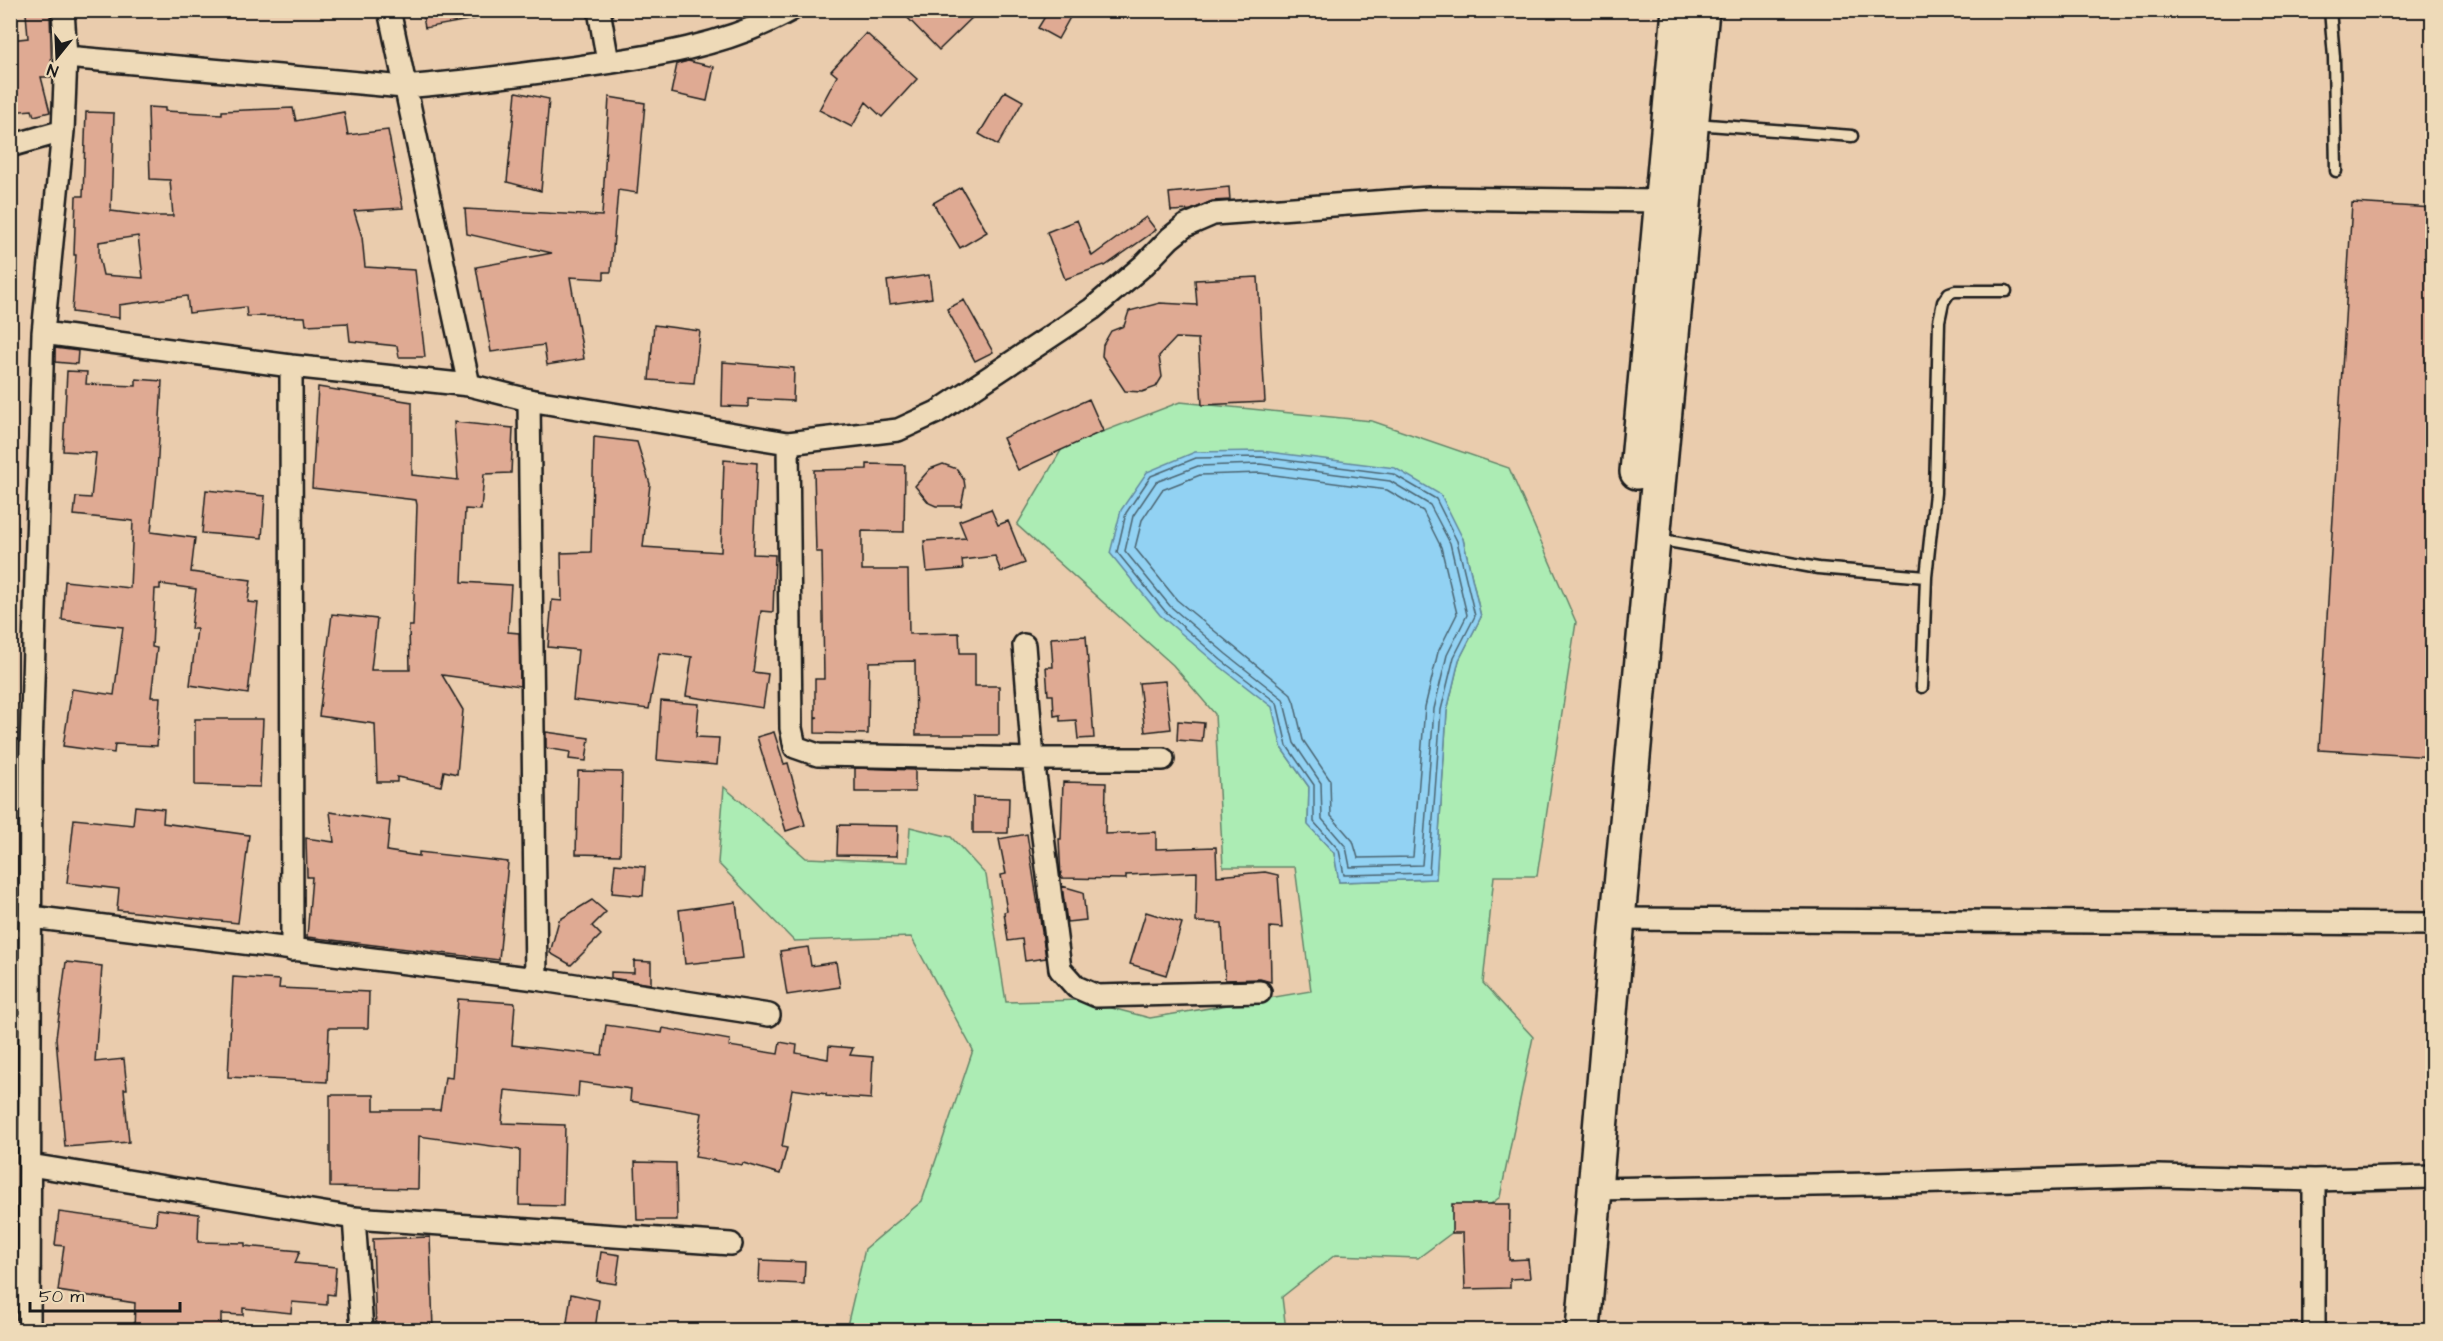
<svg xmlns="http://www.w3.org/2000/svg" width="2443" height="1341" font-family="'Architects Daughter',sans-serif">
<rect width="100%" height="100%" fill="#eaccad"/>
<filter id="ink" filterUnits="userSpaceOnUse"><feTurbulence type="fractalNoise" baseFrequency=".0167" numOctaves="2"/><feDisplacementMap in="SourceGraphic" scale="12" xChannelSelector="R" yChannelSelector="G"/><feConvolveMatrix kernelMatrix="1 2 1 2 8 2 1 2 1" color-interpolation-filters="sRGB"/></filter>
<g filter="url(#ink)">
<path fill="#acecb4" stroke="#648468" stroke-width="1.5" fill-rule="evenodd" d="M1180,402L1372,421L1509,468L1576,622L1537,876H1494L1483,983L1533,1037L1500,1197L1418,1258L1335,1255L1282,1297L1286,1330H846L865,1249L922,1201L973,1050L911,937L794,941L718,863L724,787L806,858L908,862L910,827L951,837L986,875L1006,1002L1081,1000L1150,1018L1311,991L1295,867H1223L1215,714L1173,665L1017,525L1063,447ZM1463,539L1481,617L1459,660L1447,711L1436,879L1339,882L1334,853L1308,824L1309,787L1282,749L1273,707Z"/>
<path fill="#92d2f3" stroke="#63899d" stroke-width="1.5" d="M1261,451L1395,468L1441,495L1463,539L1481,617L1459,660L1447,711L1436,879L1339,882L1334,853L1308,825L1309,787L1282,749L1272,707L1218,665L1160,615L1110,553L1121,510L1147,472L1195,452Z"/>
<g fill="none" stroke-linecap="round" stroke-linejoin="round">
<path stroke="#4b6572" stroke-width="1.5" d="M1261,457L1393,474L1436,499L1457,541L1475,616L1454,657L1441,710L1429,873L1344,875L1339,850L1314,822V785L1287,746L1277,703L1221,660L1165,611L1117,552L1126,513L1151,476L1196,458Z
M1260,464L1390,481L1430,505L1450,543L1467,615L1447,655L1434,709L1422,865L1350,867L1346,847L1322,819L1321,783L1294,743L1283,699L1226,654L1170,606L1125,551L1133,516L1156,482L1198,466Z
M1260,473L1387,490L1423,511L1441,547L1457,614L1438,652L1425,707L1413,857L1358,858L1353,841L1331,816L1330,780L1303,740L1294,702L1290,693L1177,600L1135,548L1142,520L1162,490L1200,475Z"/>
</g>
<path fill="#dfaa93" stroke="#1c1c1c" stroke-width="1.5" fill-rule="evenodd" d="M422,10H474L475,19L425,28Z
M900,10H980L939,50Z
M1049,10H1074L1058,39L1038,28Z
M26,13H50L52,77H41L50,112L34,116L32,110L10,112V40L28,38Z
M866,33L917,79L882,117L866,102L852,127L819,110L837,76L831,71Z
M688,61L714,67L707,101L671,93L677,64Z
M1005,91L1023,101L998,145L979,134Z
M516,92L549,99L541,191L507,182Z
M609,97L645,103L637,193L618,190L611,272H604V279L570,277L584,359L547,365L544,345L491,352L476,267L552,253L467,234L465,209L602,216Z
M148,107L165,108V111L222,114V111L293,108L296,121L344,112L348,135L388,130L403,208L354,211L362,237L365,267L415,270L425,357H399L397,346L350,341L348,323L306,325L305,317L247,316L246,307L189,313L187,296L119,305V318L72,312L76,255H74L76,196H83L86,112L114,113L111,211L152,216H173L170,180L150,179ZM138,236L143,278L103,275L99,257V242Z
M961,187L987,232L960,248L933,203Z
M1229,187L1230,200L1212,201L1191,210L1171,211L1169,193Z
M2352,203L2433,208V757L2319,750Z
M1146,217L1156,230L1105,266L1104,265L1065,279L1047,232L1077,220L1092,256Z
M929,275L932,298L890,304L887,281Z
M1258,277L1265,402L1202,405L1198,339L1176,338L1159,356L1162,377L1156,387L1142,392L1125,391L1102,356L1103,345L1111,331L1124,326L1129,311L1160,303L1197,305L1195,280Z
M964,300L993,352L975,361L947,309Z
M654,325L700,331L694,383L649,380Z
M55,348L78,351L77,364L55,362Z
M723,362L794,368L793,401L748,399V407L722,406Z
M67,371L87,372L86,384L136,386V379L162,381L157,474L151,532L195,538L191,572L251,580L248,602L258,603L248,694L190,685L197,629H191L196,589L160,584V589H155L152,647L157,648L151,697H160L157,746L115,744L114,753L63,746L72,689L114,695L123,627L62,620L65,581L130,588L133,521L74,515L76,497L91,498L96,453L63,451Z
M318,387L412,402V475L458,480L454,422L513,428L511,473L484,474L481,510L465,509L462,582L511,585L508,632L519,633L520,686L442,675L463,710L457,774L444,771L441,786L397,777V782H377L375,724L319,716L332,614L377,619L371,670H410L409,626H413L417,505L416,500L312,488Z
M1089,399L1103,431L1018,470L1003,438Z
M594,437L637,442L650,484L643,547L721,552L724,460L757,463L753,554L775,555L773,612L761,611L753,672L768,674L763,708L686,696L692,657L659,653L649,709L573,700L578,650L548,647L552,600L562,601L561,553L591,552Z
M867,464L905,465L904,532L862,531V570H908L909,634L959,633L960,653H975V686H999V735H916L915,661L869,662L868,734L815,733V718L818,717H815V679H824L822,552H816L814,470L867,469Z
M943,464L957,469L964,480L965,487L961,506H936L929,503L915,486L930,469Z
M206,490L265,496L262,538L202,533Z
M991,509L998,525L1008,521L1025,563L1001,572L995,556L962,560L963,569L927,572L924,541L966,538L959,521Z
M1086,636L1094,738L1078,739L1076,720L1060,721V715L1054,716L1053,695H1048L1046,667H1053L1051,638Z
M1165,681L1171,729L1145,732L1139,683Z
M661,701L699,704L696,737L719,738L717,765L657,760Z
M195,719H263L260,787L195,785Z
M1178,721L1204,723L1202,742L1177,740Z
M546,732L589,738L586,761L569,759L570,752L546,748Z
M774,732L784,764L788,763L805,825L786,831L757,737Z
M855,768L915,770V792H855Z
M578,771L622,772L620,855L576,854Z
M1063,782L1106,783L1105,834L1156,832V849L1216,847L1217,876L1265,872L1278,875L1282,928L1270,927L1271,982L1260,979L1225,980L1222,923L1196,922L1197,872L1126,875V879L1061,878L1059,839H1061Z
M973,797L1009,798L1008,833H973Z
M135,806L164,809L163,823L249,835L238,923L117,910L119,889L67,883L74,819L133,825Z
M330,812L390,821L387,851L419,856V852L508,862L499,960L307,937L312,877H307L306,838L334,842Z
M838,825L898,826L897,856L837,855Z
M1027,834L1046,958L1025,961L1022,939L1008,941L1004,912L1007,911L1001,875L1006,874L999,839Z
M615,864L645,867L643,896L612,893Z
M1062,886L1083,892L1086,920L1067,922Z
M592,900L606,912L592,926L601,935L571,965L550,953L559,920Z
M736,902L743,958L685,964L679,910Z
M1146,912L1182,923L1166,975L1130,964Z
M808,947L811,966L836,962L840,987L787,995L780,951Z
M634,961L651,962V984L611,978V972L634,973Z
M66,962L102,966L95,1062L124,1059L127,1089H124L129,1142L65,1147L56,1038Z
M233,977L280,980L279,988L369,992L368,1028H329L327,1082L228,1077Z
M458,999L515,1003L512,1045L602,1055L606,1025L662,1033L663,1028L730,1040L729,1046L778,1054L780,1042L797,1045L796,1053L828,1059L829,1046L853,1048L850,1055L873,1057L871,1099L826,1096V1094L792,1089L782,1147L787,1148L780,1174L743,1163L742,1165L695,1157L702,1113L630,1101L631,1089L579,1082L578,1097L505,1090L502,1123L565,1125L563,1206L519,1205L520,1150L419,1136L418,1189L330,1187V1095H374V1110H440L445,1077L452,1078Z
M635,1162L676,1163L677,1220H637Z
M1452,1204H1510L1509,1260L1528,1259L1530,1278L1510,1279V1288L1465,1289L1463,1233H1452Z
M157,1209L199,1214L198,1242L245,1243V1246L300,1251L295,1263L336,1267L334,1295L327,1294V1305L292,1302L291,1313L243,1308V1315L221,1314V1330H134L135,1303L58,1291L64,1246L55,1245L59,1212L156,1225Z
M430,1237L433,1330H376L373,1239Z
M601,1252L620,1255L616,1284L597,1281Z
M760,1260L805,1262L804,1284L759,1282Z
M571,1294L599,1300L595,1330H566Z"/>
<g fill="none" stroke-linecap="round" stroke-linejoin="round">
<g stroke="#1c1c1c" stroke-width="15">
<path id="lane" d="M2330,10L2334,57L2336,171
M1695,124L1852,136
M1657,539L1818,568L1926,577
M1922,687L1926,577L1935,493L1939,321L1943,302L1949,293L1955,291H2006"/>
</g>
<g stroke="#1c1c1c" stroke-width="26">
<path id="street" d="M389,10L469,385
M599,10L608,62
M66,57L404,87C457,83 510,76 563,69C641,58 721,49 791,10
M10,146L63,131
M43,333L291,366L469,385L529,400L788,443L898,430L937,412L1092,309L1145,264L1170,238L1185,226L1213,214L1429,198L1660,201
M291,366L292,950
M529,400L536,979
M788,443L791,728L795,747L818,755L1033,759L1060,969L1076,987L1097,996L1260,992
M1024,645L1033,759H1163
M31,917L536,979L769,1015
M1618,919L2432,924
M30,1165L354,1218L731,1244
M2314,1180L2432,1177
M1595,1189L1872,1184L2159,1176L2314,1180V1330
M354,1218L362,1330
M29,1330L31,751L43,333L63,131L66,57L63,10"/>
</g>
<g stroke="#1c1c1c" stroke-width="38">
<path id="primary" d="M1637,472L1679,10
M1583,1330L1618,919L1702,10"/>
</g>
<use href="#lane" stroke="#eedab8" stroke-width="10"/>
<use href="#street" stroke="#eedab8" stroke-width="21"/>
<use href="#primary" stroke="#eedab8" stroke-width="33"/>
</g>
</g>
<rect width="2443" height="1341" fill="none" stroke="#eedab8" stroke-width="36"/>
<rect x="18" y="18" width="2407" height="1305" fill="none" stroke="#1c1c1c" stroke-width="2" filter="url(#ink)"/>
<g transform="translate(57 57) rotate(198)" stroke="#eedab8" stroke-width="4.5" paint-order="stroke">
<path d="M0-4.5L10 22L0 15L-10 22Z" fill="#1c1c1c"/>
<text y="-9" font-size="16" font-weight="bold" text-anchor="middle" fill="#1c1c1c">N</text>
</g>
<path d="M30 1302v9h150v-9" fill="none" stroke="#1c1c1c" stroke-width="3"/>
<text x="39" y="1302" font-size="18" fill="#1c1c1c" stroke="#eedab8" stroke-width="4.5" paint-order="stroke">50 m</text>
</svg>
